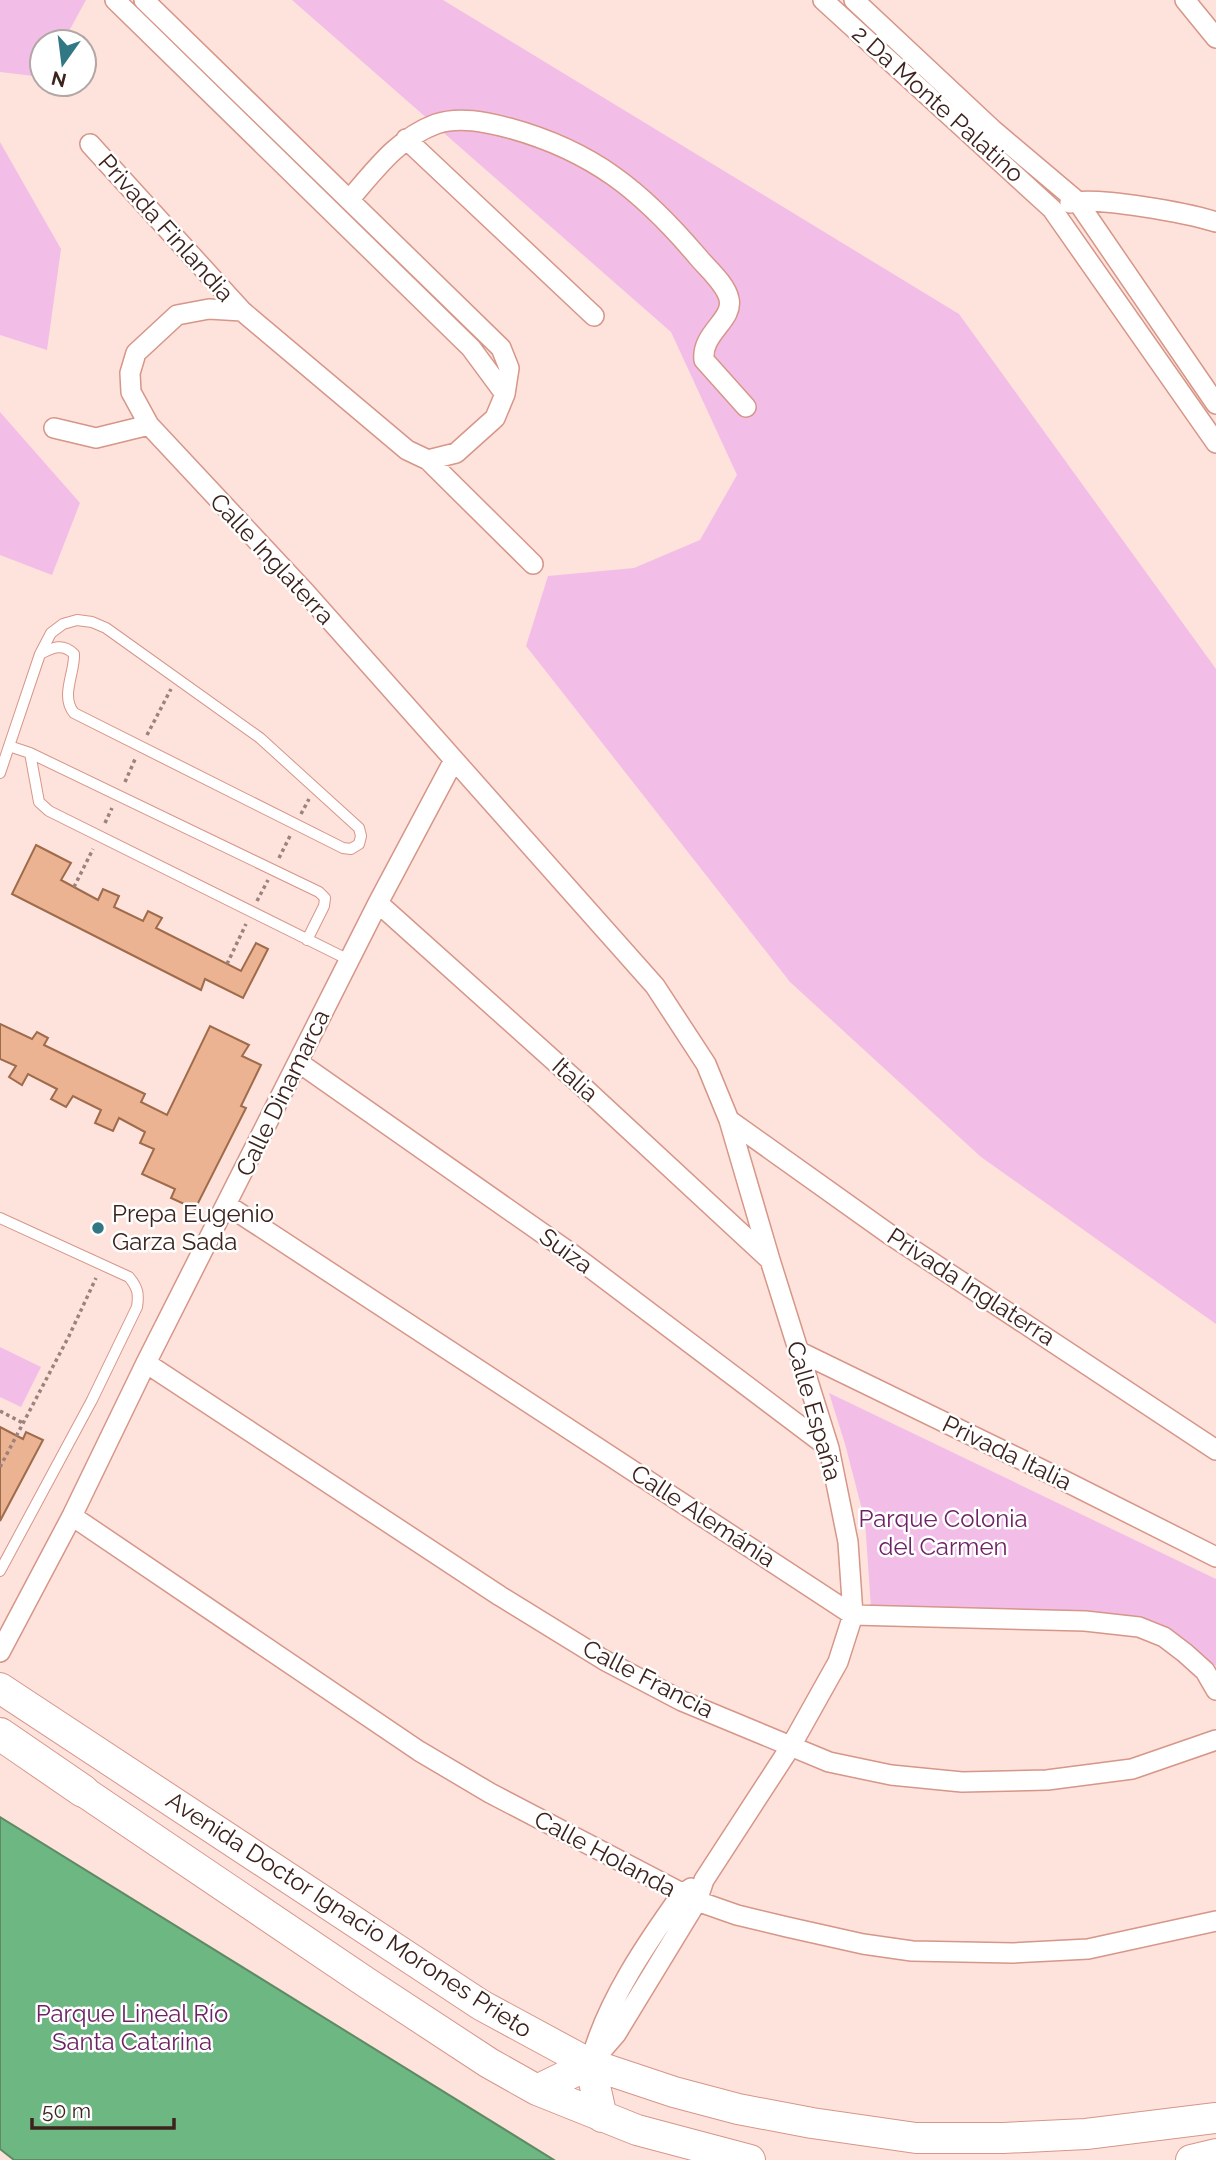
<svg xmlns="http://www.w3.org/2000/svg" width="1216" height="2160" font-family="Raleway,sans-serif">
<rect width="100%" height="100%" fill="#fee2dc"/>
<path fill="#f2bee8" d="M0,0H86L63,42H42V77L0,72Z
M292,0H443L959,314L1216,669V1324L981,1157L790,982L526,646L548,576L634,568L700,540L737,475L671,332Z
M0,142L61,249L47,350L0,335Z
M0,412L80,503L52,575L0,555Z
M0,1347L41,1367L21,1407L0,1397Z
M829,1393L1216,1579V1666L1165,1628L1111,1614L871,1608L865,1521L845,1444Z"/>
<path fill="#6db783" stroke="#5e8b64" stroke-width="2" d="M0,1817L554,2160H14L0,2149Z"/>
<path fill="#ebb391" stroke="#9e6b4b" stroke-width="2" d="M36,845L71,863L61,880L98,900L103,889L119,896L114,907L143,921L148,911L162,918L156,928L241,971L256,943L268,949L243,998L205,979L201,990L12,894Z
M0,1024L32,1039L37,1032L48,1038L44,1045L145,1094L141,1102L167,1115L210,1026L249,1045L242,1056L261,1065L241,1106L246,1108L195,1209L171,1198L175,1189L142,1174L154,1149L140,1143L145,1132L119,1118L113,1131L95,1123L101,1110L73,1096L66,1107L51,1099L57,1089L28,1074L22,1085L9,1077L16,1066L0,1059Z
M0,1427L23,1439L26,1432L43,1440L0,1521Z"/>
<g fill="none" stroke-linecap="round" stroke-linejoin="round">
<g stroke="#d69688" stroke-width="12">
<path id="service" d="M9,746L30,753L319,892L325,898L324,906L307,940
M30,753L39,802L49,811L349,960
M0,773L40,654L51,633L63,624L77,620L92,622L106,628L260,738L359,828L361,836L359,844L351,849L343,848L74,713C60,696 75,673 74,654C63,643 53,647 40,654
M0,1218L129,1277C138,1288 139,1294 137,1307L92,1400L0,1571"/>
</g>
<g stroke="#d69688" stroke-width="22">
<path id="minor" d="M115,0L471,348L505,394L495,418L456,453L428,460L407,450L242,311L209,309L177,315L136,353L130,373L131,392L149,425L306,593L655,986L706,1064L729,1120L770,1260L829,1448L848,1542L853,1615L838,1662L791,1746L704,1880L697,1901L616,2034L590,2064
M144,0L501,348L509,368L505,394
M823,0L1052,209L1216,443
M854,0L993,130L1077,201L1216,404
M1185,0L1216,38
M406,139L594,316
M90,144L242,311
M349,200C375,170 398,138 436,124C459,116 486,122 509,128C593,151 642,191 698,257C707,268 726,284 729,299C734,320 701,333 704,360L746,407
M1070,203C1095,196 1188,213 1216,222
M54,428L96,438L149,425
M428,460L533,564
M378,903L581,1085L770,1260
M298,1062L572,1254L829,1448
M729,1120L889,1234L1216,1450
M227,1205L853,1615L1085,1621L1139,1627L1164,1637L1185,1653L1205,1671L1216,1690
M798,1351L1055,1476L1216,1557
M146,1363L500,1596L604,1660L682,1701L829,1762L891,1775L962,1782L1047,1780L1132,1769L1216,1740
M72,1516L419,1751L490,1793L697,1901L737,1915L787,1927L863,1944L912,1951L1013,1953L1088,1949L1216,1921
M0,1652L72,1516L146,1363L378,903L454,760
M591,2060C607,2001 646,1944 681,1895L691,1888"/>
</g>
<g stroke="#d69688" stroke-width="32">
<path id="primary" d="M0,1688L481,2005L590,2064L674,2092L738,2109L812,2123L916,2138H1003L1086,2134L1216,2118
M83,1791L367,1983L489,2063L537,2090L637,2130L750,2160
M537,2090L590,2064L602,2117
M1191,2160L1216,2154"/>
</g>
<g stroke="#d69688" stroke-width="34">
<path id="trunk" d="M0,1734L83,1791"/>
</g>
<path stroke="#9c827c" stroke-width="3.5" stroke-dasharray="3.5 3.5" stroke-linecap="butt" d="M147,735L171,689
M125,782L136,757
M301,814L309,799
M105,823L112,808
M279,858L290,836
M74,887L93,849
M257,901L268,880
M227,964L246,924
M0,1411L23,1423
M0,1467L69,1336L96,1278"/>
<use href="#service" stroke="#fff" stroke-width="10"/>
<use href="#minor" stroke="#fff" stroke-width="19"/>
<use href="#primary" stroke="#fff" stroke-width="30"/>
<use href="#trunk" stroke="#fff" stroke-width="32"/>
</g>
<circle fill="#317784" stroke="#fff" stroke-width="2.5" cx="98" cy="1228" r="7"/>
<g text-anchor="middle" stroke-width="5" stroke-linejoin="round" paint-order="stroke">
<g font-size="24" fill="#3c231d" stroke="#fff">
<text transform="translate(938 104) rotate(42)" y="8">2 Da Monte Palatino</text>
<text transform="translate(166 228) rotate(48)" y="8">Privada Finlandia</text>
<text transform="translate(272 559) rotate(47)" y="8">Calle Inglaterra</text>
<text transform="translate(575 1080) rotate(42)" y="8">Italia</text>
<text transform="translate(283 1093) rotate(-64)" y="8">Calle Dinamarca</text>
<text transform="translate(566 1251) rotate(36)" y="8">Suiza</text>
<text transform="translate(971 1287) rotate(33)" y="8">Privada Inglaterra</text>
<text transform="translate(814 1411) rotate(74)" y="8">Calle España</text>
<text transform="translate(1007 1453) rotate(26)" y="8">Privada Italia</text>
<text transform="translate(703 1516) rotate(33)" y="8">Calle Alemánia</text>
<text transform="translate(648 1679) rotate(27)" y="8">Calle Francia</text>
<text transform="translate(605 1854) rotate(28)" y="8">Calle Holanda</text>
<text transform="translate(349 1915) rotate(33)" y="8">Avenida Doctor Ignacio Morones Prieto</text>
</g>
<g font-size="24" fill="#3c231d" stroke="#fff" text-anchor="start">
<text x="112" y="1222">Prepa Eugenio<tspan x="112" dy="28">Garza Sada</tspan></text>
</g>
<g font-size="24" fill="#6e2266" stroke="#fff">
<text x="943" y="1527">Parque Colonia<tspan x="943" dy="28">del Carmen</tspan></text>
<text x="132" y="2022">Parque Lineal Río<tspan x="132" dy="28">Santa Catarina</tspan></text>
</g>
</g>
<g transform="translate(63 63) rotate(194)"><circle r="33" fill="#ffffff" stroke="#b1a7a5" stroke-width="2"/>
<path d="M0-5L12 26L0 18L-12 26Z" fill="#317784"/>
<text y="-10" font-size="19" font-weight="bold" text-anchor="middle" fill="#3c231d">N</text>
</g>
<path d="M32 2118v10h142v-10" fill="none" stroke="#3c231d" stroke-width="3.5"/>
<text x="42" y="2118" font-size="21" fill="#3c231d" stroke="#ffffff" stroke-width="5" paint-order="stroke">50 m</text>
</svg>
